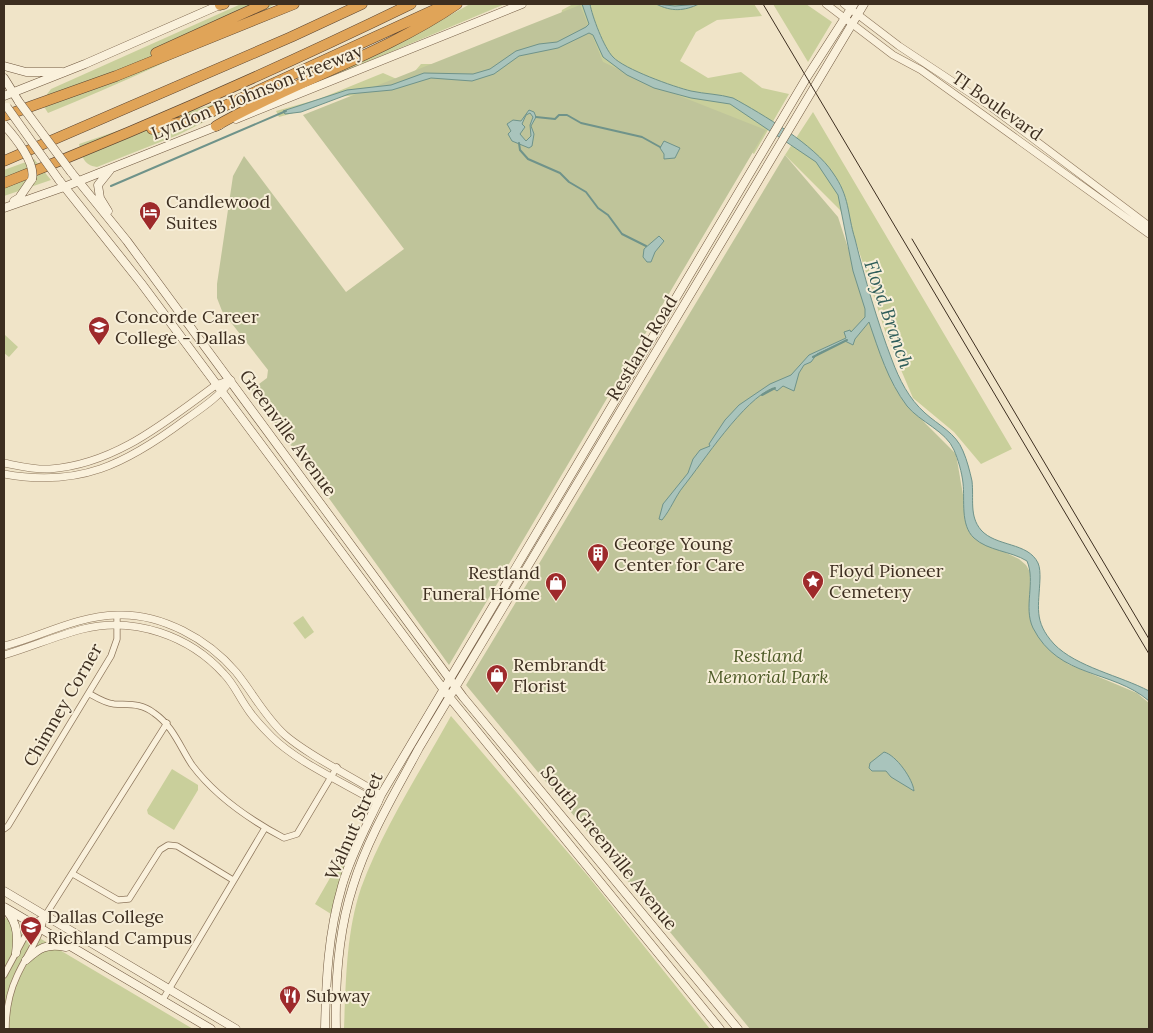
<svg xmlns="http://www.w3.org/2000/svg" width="1153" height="1033" font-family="Lora,serif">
<rect width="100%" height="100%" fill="#f0e4c8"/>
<path fill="#c9cf9b" d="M241,4H275C203,48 126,81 48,113L41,102L51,89Z
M470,4H505L307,87L420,32Z
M573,4H754L762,16L717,20L696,32L680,61L708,78L741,72L762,88L789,94L754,154L740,142L376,94L333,97L315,107L279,117L276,111L319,99L383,73L399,80L415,71L421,64H448L559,27L562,10Z
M773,4H806L832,22L808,62Z
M290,78V83L236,106L178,135L97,167C83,165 82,156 79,144L129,127L219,103Z
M813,112L1012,449L981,464L954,432L913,398L887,337L856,242L840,210L785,155Z
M34,159L51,180L4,196V170Z
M5,335L18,347L9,357L4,353Z
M303,616L314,632L305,639L293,623Z
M451,716L588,876L710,1029L344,1028C346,981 346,933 361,888C383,828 420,772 451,716Z
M172,769L198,785V790L174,830L148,814L147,810Z
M353,838L331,914L315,904Z
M4,917L193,1029H4Z"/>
<path fill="#bfc49a" d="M580,5L603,62L657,87L766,130L449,665L251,390L267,378L268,370L222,311L217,298V284L233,176L244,156L346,292L404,249L303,115Z
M785,155L838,217L887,368L902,396L925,423L956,454L968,524L977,539L1019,559L1026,565L1030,572V619L1068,664L1137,693L1149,703V1029H750L466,685Z"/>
<path fill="#a9c4bc" stroke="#6f938a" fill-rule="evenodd" d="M582,4H590C592,16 604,48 613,57C624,69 674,87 691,91C705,94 719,94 733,98C762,114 815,145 833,173C850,197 847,213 855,239C865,279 877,321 892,360C899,379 909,399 925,413C938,425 956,433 963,451C967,460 970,472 972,481C974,499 969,516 981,530C996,547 1028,542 1038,563C1040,567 1040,574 1040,578C1039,607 1033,621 1054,644C1076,667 1121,676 1149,691V701C1112,669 1059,679 1033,628C1023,607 1036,582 1027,561C1011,551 988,551 974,538C960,525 965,500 963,483C962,473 958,459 954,450C946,431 920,422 907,406C888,381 879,351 869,322L855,339L853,345L845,341L817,354L811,362L804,365L799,373L794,391L783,386L777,391L773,388C744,399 703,462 683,487C675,497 671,509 662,520L659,519L663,504L688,473L693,459L700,450L710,446L709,444L725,420L739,405L770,384L791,375L809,355L846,338L844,332L850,330L851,332L865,317V309L853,271L838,195L816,162L730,104L691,98L654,88L627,75L603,57L593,35L589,33L558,48L519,56L494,74L472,81L431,78L392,90L349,94L301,112L285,114L283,111L347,90L391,85L424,73L473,74L490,69L516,51L539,44L557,42L586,27L589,24Z
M656,4L675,6L699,4C684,11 672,12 656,4Z
M529,110L534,112L536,117L531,126L534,134L532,146L529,148L512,141L508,134L511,131L507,124L513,120L521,121ZM530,113L533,117L530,125L531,136L526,141L520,134L525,127L522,124L526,115Z
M664,141L680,148L675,158L664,159V154L660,148Z
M659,236L664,241L655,252L651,262H647L643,257L644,249Z
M884,752C896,755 913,779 914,791L891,777L886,771H872L869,768L870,763Z"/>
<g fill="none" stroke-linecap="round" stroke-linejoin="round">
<path stroke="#6f938a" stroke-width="2" d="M536,117L555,119L559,115H567L581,123L642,137L660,147
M519,143L520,150L528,159L560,173L569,182L586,192L598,208L608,215L622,234L646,246
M111,186L286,111
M813,357L847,340
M762,395L775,388"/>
<g stroke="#8d765c" stroke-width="7">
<path id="minor" d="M90,694C97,698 105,703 114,704C130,705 141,703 154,713C173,726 180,747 192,765C216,797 250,820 284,838L297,834L337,767
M4,829L8,826L111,656L117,639V615
M73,874L118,900L129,899L160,850L168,845L177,846L233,880
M4,975L31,925L45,916
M162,1001L265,828
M6,1029C6,1011 9,993 17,976C26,956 40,938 45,916L167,723"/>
</g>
<g stroke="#8d765c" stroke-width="8">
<path id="tertiary" d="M826,4L893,55L921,70L1149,234
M844,4L899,46L991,107L1149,226
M4,463C19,466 35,470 50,469C116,464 165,422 216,385L230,380
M4,474C79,488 126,464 185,420C202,408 219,397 231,380
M4,646C42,636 76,616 117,615C161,613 208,639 236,672C253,693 265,717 285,735C309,756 353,777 381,795
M4,655C31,647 56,636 83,629C134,616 190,636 224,674C234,684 239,697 247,708C254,719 263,728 272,737C297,762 346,784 378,803"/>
</g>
<g stroke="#6f573f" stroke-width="9">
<path id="secondary" d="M4,66L26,72H62
M4,78L19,102
M4,96L85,64L222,4
M236,119L522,4
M71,172L127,241L463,697L738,1029
M59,180L141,283L450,698L720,1029
M14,201L19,198L32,179
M4,208L64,187L220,125
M108,211L100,198L98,185L110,170
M4,891L236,1029
M4,907L211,1029
M7,911C18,924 18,938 16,953
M26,960C39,948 47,943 66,947
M325,1029C326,980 328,934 342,886C351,854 368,824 381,795L807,77L854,4
M336,1029C335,981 338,932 353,886C368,837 395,793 419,748L864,4"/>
</g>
<g stroke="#5b4430" stroke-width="11">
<path id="motorway" d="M220,5L224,4
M156,53L264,4
M4,116L116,76L294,4
M216,126C294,81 382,55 457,4
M152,129L198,118L447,4
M4,161L291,37L362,4
M4,183C142,129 277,69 411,4"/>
</g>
<use href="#minor" stroke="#faf1dc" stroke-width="5.5"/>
<use href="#tertiary" stroke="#faf1dc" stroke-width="7"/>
<use href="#secondary" stroke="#faf1dc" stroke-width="8"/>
<use href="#motorway" stroke="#e0a458" stroke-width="10"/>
<path stroke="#3d2e20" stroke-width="1" d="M763,4L1149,654
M912,239L1149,639"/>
<g stroke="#6f573f" stroke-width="9" stroke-linecap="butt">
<path id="secondary-bridge" d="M19,102L71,172
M7,107L59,180
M4,125C15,137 36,163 32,179"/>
</g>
<use href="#secondary-bridge" stroke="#faf1dc" stroke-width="8"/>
</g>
<defs>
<g id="hotel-pin" transform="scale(1.125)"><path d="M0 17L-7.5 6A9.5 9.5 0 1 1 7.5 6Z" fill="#9e2a2b" stroke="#f7eed8"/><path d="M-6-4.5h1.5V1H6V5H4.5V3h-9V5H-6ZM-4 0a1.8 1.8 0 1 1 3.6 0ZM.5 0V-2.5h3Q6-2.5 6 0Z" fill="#fff"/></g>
<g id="university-pin" transform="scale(1.125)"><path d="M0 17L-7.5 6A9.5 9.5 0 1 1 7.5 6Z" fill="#9e2a2b" stroke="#f7eed8"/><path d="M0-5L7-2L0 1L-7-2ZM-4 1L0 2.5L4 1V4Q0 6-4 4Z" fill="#fff"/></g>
<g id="building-pin" transform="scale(1.125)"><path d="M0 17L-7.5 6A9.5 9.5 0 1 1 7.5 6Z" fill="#9e2a2b" stroke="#f7eed8"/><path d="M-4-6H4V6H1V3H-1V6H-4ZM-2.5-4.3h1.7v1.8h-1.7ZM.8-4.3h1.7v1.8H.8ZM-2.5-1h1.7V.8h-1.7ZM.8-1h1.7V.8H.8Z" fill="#fff"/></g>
<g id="sight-pin" transform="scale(1.125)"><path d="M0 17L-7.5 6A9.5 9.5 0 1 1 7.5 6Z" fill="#9e2a2b" stroke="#f7eed8"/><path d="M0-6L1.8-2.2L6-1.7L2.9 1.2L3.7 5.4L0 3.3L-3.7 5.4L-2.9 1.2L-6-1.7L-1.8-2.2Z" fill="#fff"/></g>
<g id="shop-pin" transform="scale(1.125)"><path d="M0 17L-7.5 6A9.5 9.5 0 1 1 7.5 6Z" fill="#9e2a2b" stroke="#f7eed8"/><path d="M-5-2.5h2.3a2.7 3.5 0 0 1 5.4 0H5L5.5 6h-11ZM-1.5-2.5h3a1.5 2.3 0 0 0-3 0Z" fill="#fff"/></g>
<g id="restaurant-pin" transform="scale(1.125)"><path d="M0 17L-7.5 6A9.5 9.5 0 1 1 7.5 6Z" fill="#9e2a2b" stroke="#f7eed8"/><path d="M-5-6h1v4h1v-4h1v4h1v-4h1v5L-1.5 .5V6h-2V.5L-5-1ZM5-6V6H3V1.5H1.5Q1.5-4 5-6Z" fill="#fff"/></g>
</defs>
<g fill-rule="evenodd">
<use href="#hotel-pin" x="150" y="212"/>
<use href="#university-pin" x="99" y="327"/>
<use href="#building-pin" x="598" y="554"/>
<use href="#sight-pin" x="813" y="581"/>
<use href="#shop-pin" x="556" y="583"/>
<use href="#shop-pin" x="497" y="675"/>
<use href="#university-pin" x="31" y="927"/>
<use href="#restaurant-pin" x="290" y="996"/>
</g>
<g text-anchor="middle" stroke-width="4" stroke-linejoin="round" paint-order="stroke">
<g font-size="18" fill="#3d2e20" stroke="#f7eed8">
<text transform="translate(257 92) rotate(-22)" y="6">Lyndon B Johnson Freeway</text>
<text transform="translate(997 106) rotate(35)" y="6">TI Boulevard</text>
<text transform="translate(642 348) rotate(-59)" y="6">Restland Road</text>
<text transform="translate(288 433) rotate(54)" y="6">Greenville Avenue</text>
<text transform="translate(63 705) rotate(-60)" y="6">Chimney Corner</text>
<text transform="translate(354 826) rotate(-66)" y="6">Walnut Street</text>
<text transform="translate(609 848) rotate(51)" y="6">South Greenville Avenue</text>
</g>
<g font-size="18" fill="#3d2e20" stroke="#f7eed8" text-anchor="start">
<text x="166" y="208">Candlewood<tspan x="166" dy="21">Suites</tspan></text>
<text x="115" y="323">Concorde Career<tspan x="115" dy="21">College - Dallas</tspan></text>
<text x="614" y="550">George Young<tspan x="614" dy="21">Center for Care</tspan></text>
<text x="829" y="577">Floyd Pioneer<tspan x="829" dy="21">Cemetery</tspan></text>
<text x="540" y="579" text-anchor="end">Restland<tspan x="540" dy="21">Funeral Home</tspan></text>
<text x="513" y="671">Rembrandt<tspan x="513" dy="21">Florist</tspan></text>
<text x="47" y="923">Dallas College<tspan x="47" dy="21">Richland Campus</tspan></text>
<text x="306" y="1002">Subway</text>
</g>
<g font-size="18" font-style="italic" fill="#4d5a26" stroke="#f7eed8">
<text x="768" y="662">Restland<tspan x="768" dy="21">Memorial Park</tspan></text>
</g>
<g font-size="19" font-style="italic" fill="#2f5d5a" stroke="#f7eed8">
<text transform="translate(889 314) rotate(71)" y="7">Floyd Branch</text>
</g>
</g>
<rect width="1153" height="1033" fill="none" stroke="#3d2e20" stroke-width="10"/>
</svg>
